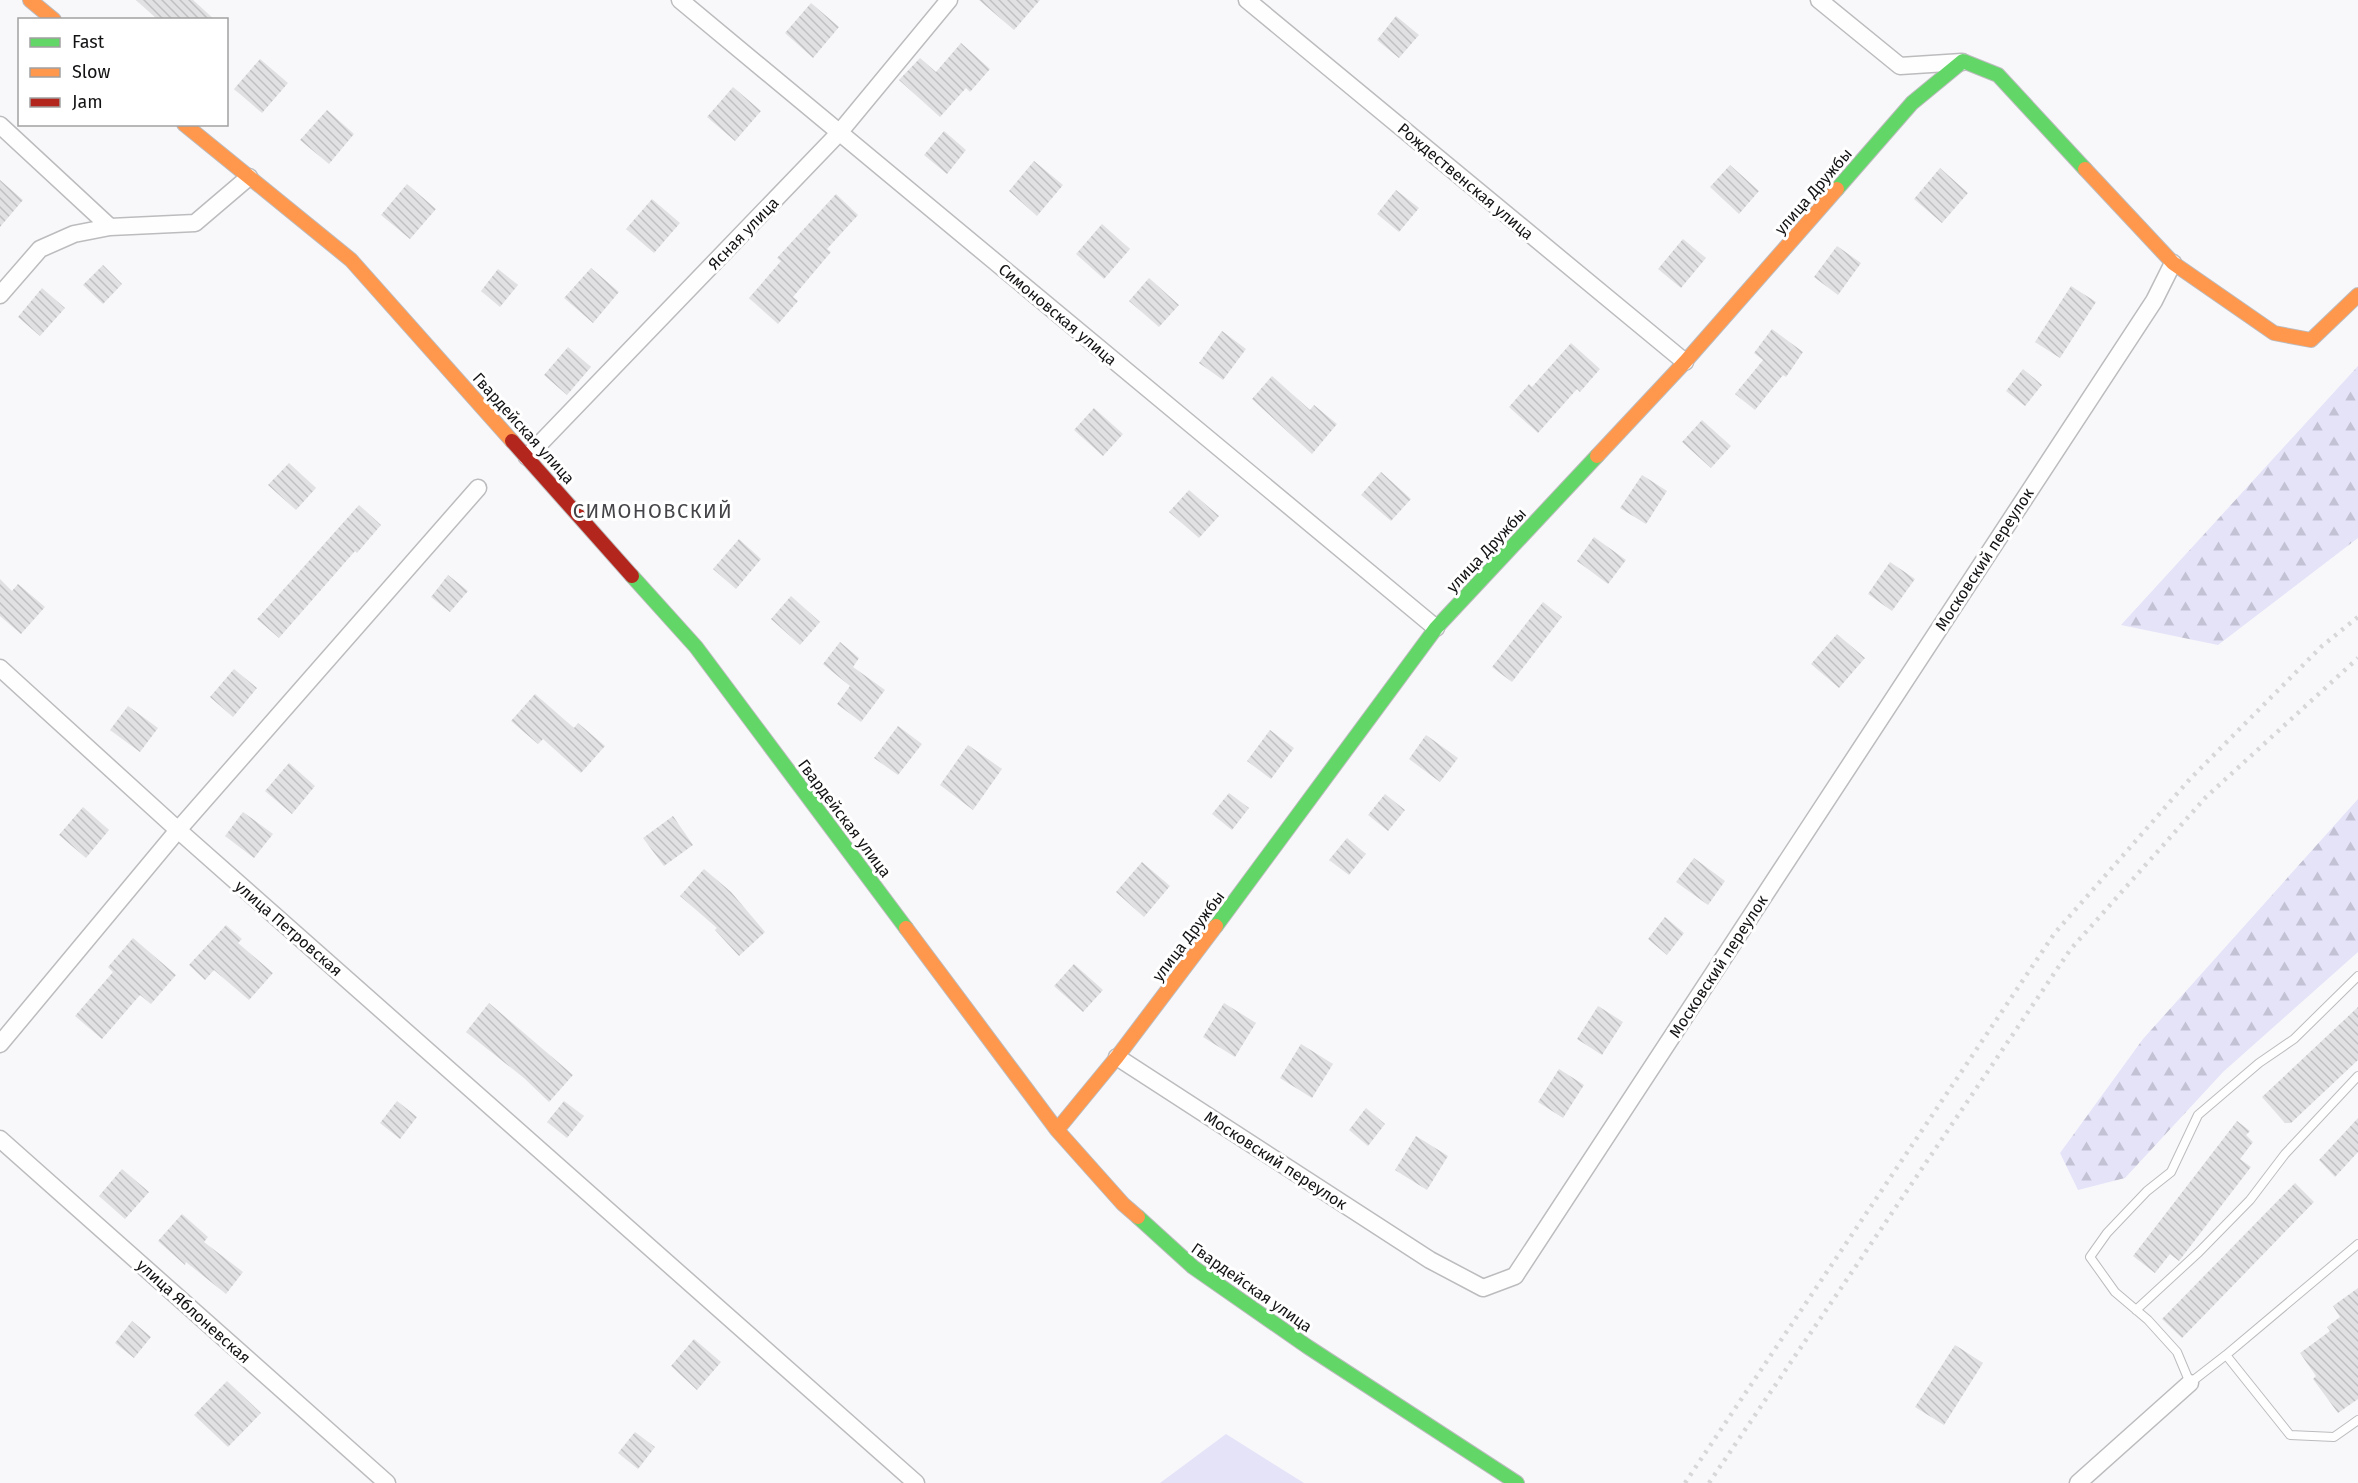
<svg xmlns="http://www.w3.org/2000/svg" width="2358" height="1483" font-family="'Fira Sans',sans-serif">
<defs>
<pattern id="forest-firs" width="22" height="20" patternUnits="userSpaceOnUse" patternTransform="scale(1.5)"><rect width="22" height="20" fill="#e4e3f8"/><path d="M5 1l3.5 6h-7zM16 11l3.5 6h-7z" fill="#c3c2d4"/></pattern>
<pattern id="building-back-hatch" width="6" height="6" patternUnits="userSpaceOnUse" patternTransform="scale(1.5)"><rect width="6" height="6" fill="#e1e1e3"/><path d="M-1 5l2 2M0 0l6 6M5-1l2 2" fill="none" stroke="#c0c0c2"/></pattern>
</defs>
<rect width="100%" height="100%" fill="#f8f8fb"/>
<path fill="#e4e3f8" d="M1226,1434L1304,1483H1160Z"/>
<path fill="url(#forest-firs)" d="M2358,366V538L2218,645L2121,625Z
M2358,799V952L2223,1072L2125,1178L2078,1190L2060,1153L2143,1039Z"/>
<path fill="url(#building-back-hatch)" d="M136,0H193L215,20H158Z
M979,0H1040L1014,30Z
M811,3L839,27L813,58L785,33Z
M1396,16L1419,35L1399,58L1377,40Z
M961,43L990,69L970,92L966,88L940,117L899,80L920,58L936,72Z
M260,59L288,83L262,113L234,89Z
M733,87L761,111L735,141L707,117Z
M327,110L354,134L329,164L300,140Z
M944,131L966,150L947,174L924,155Z
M1034,161L1063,185L1037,216L1009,191Z
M1730,165L1759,191L1739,214L1710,187Z
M1940,168L1968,193L1942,223L1914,199Z
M0,180L23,200L0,227Z
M407,184L436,209L410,239L381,215Z
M1396,190L1419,208L1399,232L1377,214Z
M836,194L858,215L827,249L831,252L793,297L798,301L778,324L749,298L781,261L777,258Z
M652,199L680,223L654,253L626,229Z
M1102,224L1130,249L1104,279L1076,254Z
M1683,239L1706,258L1681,288L1658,269Z
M1837,246L1861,263L1838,295L1814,277Z
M103,265L122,284L103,304L83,285Z
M591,268L619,292L593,323L564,298Z
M498,269L518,285L500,307L481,291Z
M1149,278L1179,305L1159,327L1129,301Z
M2071,286L2096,302L2060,358L2035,342Z
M42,288L65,308L40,336L18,317Z
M1772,329L1803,352L1786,377L1783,375L1755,410L1735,394L1763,360L1754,353Z
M1222,331L1246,349L1223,380L1199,363Z
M1571,343L1600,369L1580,392L1577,389L1538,433L1509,407L1529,384L1532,387Z
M568,347L591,367L567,395L544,375Z
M2023,369L2042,385L2025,406L2006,391Z
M1272,376L1310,410L1314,405L1337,424L1312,454L1252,399Z
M1094,408L1123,434L1103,456L1074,430Z
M1702,420L1731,446L1711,468L1682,442Z
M289,463L316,488L296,510L268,485Z
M1381,472L1411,499L1391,521L1361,495Z
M1642,475L1667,491L1646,524L1620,508Z
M1189,490L1219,516L1199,538L1169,512Z
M359,505L381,525L357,553L355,551L279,638L257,619Z
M1594,537L1626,560L1608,584L1577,561Z
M739,539L761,559L736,589L713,569Z
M1890,562L1915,579L1892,611L1868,594Z
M448,575L468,591L450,612L431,597Z
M0,579L12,591L18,584L45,607L21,634L0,616Z
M791,596L820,622L800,645L771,619Z
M1543,602L1562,617L1512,682L1492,667Z
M1837,634L1865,658L1839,688L1811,664Z
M840,642L859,658L853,667L885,690L861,722L837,704L850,686L823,664Z
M234,669L257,688L233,717L210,697Z
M535,694L574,728L578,723L605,746L581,773L543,739L538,744L511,721Z
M128,706L158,728L140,752L110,730Z
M898,726L922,744L898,775L874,758Z
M1270,730L1294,748L1271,779L1247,761Z
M1426,735L1458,758L1440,782L1409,759Z
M968,745L1002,769L973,810L940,785Z
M289,763L315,786L292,814L265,791Z
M1229,793L1249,808L1232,830L1212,814Z
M1385,794L1405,810L1388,831L1368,815Z
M83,807L109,830L86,858L59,835Z
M243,812L273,834L254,858L225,836Z
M673,816L693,845L664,866L643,838Z
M1347,838L1366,854L1349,875L1329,860Z
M1694,858L1725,881L1708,905L1676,882Z
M1142,862L1170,886L1144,917L1116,892Z
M704,869L731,892L765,932L739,956L715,930L717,928L680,896Z
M1665,917L1684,933L1667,955L1648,939Z
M226,925L242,939L238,943L273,973L249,1000L214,970L205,980L189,965Z
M133,938L176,975L151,1004L140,995L102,1039L75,1016L113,972L108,967Z
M1074,964L1103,990L1083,1012L1054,986Z
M489,1003L573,1075L549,1102L524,1078L466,1032Z
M1224,1003L1256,1023L1235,1057L1203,1037Z
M1598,1006L1623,1022L1602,1055L1577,1039Z
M2358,1007V1060L2291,1123H2285L2262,1097Z
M1301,1044L1333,1064L1312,1098L1280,1078Z
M1559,1069L1584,1085L1563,1118L1538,1102Z
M397,1101L417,1117L400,1139L380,1123Z
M564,1101L584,1116L567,1138L547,1122Z
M1366,1108L1385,1124L1368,1146L1349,1130Z
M2358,1118V1152L2335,1177L2319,1160Z
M2237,1121L2250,1131L2246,1135L2253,1142L2240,1159L2251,1167L2179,1261L2170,1254L2155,1273L2133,1256Z
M1416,1136L1448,1156L1427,1190L1395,1170Z
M122,1169L149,1192L125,1219L99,1196Z
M2295,1183L2314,1202L2182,1338L2162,1319Z
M182,1214L208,1237L204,1242L243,1272L226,1294L186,1262L185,1265L158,1241Z
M2358,1288V1399L2338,1413L2313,1379L2316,1376L2300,1353L2330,1331L2327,1327L2340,1317L2333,1306Z
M132,1321L151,1337L134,1358L115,1343Z
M694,1339L721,1362L697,1390L671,1366Z
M1955,1345L1983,1363L1944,1425L1915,1407Z
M227,1381L261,1413L228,1447L194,1415Z
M635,1432L655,1447L638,1469L618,1453Z"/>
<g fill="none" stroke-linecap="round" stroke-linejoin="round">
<g stroke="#bcbcbe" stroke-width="10">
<path id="lane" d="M2358,976L2294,1039L2259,1063L2198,1115L2171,1172L2147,1191L2107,1233L2090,1257L2115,1292L2148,1320L2177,1352L2190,1383L2226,1355L2358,1244
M2136,1310L2199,1252L2250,1200L2285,1154L2358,1076
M2226,1355L2290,1435L2334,1437L2358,1420"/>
</g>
<g stroke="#bcbcbe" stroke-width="19">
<path id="street" d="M680,0L1436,628
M1247,0L1685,362
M1819,0L1900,66L1962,62
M0,125L110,227
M0,295L40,249L74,234L110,227L195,223L249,177
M527,457L839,133L949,0
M0,668L178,830L916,1483
M0,1044L178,830L478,488
M1117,1057L1430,1260L1483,1288L1515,1276L2154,301L2173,263
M0,1139L387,1483
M2078,1483L2190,1383"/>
</g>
<g stroke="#bcbcbe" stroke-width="16">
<path id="fast" d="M1837,189L1912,103L1963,61L1998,75L2085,169
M632,576L696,647L906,928
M1216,926L1436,628L1597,456
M1138,1217L1193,1267L1308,1347L1517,1483"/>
</g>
<g stroke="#bcbcbe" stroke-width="16">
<path id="slow" d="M30,0L54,20
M184,124L351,260L512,441
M2085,169L2173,263L2274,333L2311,340L2358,295
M1597,456L1685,362L1837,189
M906,928L1057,1130L1123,1204L1138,1217
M1057,1130L1117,1057L1216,926"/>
</g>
<g stroke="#bcbcbe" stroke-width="16">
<path id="jam" d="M512,441L632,576"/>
</g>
<use href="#lane" stroke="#fefefe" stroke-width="8"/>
<use href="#street" stroke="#fefefe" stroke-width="16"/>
<use href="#fast" stroke="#63d668" stroke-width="14"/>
<use href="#slow" stroke="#ff974d" stroke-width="14"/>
<use href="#jam" stroke="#b3261e" stroke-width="14"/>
<path stroke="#d7d7d8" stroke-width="4.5" stroke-dasharray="3 6" stroke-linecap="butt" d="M1685,1483L2054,934L2190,779L2322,646L2358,617
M1709,1483L2070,950L2206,797L2358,658"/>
</g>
<g text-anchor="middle" stroke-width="6" stroke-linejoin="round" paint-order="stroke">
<g font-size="16" fill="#131315" stroke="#fff">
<text transform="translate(1466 181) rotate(40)" y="6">Рождественская улица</text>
<text transform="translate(1813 191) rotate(-49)" y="6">улица Дружбы</text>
<text transform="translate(743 233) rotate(-46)" y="6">Ясная улица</text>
<text transform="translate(1058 314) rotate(40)" y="6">Симоновская улица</text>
<text transform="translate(524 428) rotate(48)" y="6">Гвардейская улица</text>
<text transform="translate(1486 550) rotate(-47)" y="6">улица Дружбы</text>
<text transform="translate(1984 559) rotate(-57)" y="6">Московский переулок</text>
<text transform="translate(845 818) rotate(53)" y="6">Гвардейская улица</text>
<text transform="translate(289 928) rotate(41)" y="6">улица Петровская</text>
<text transform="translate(1188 936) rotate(-53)" y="6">улица Дружбы</text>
<text transform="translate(1718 966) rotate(-57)" y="6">Московский переулок</text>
<text transform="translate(1276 1160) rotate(33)" y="6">Московский переулок</text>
<text transform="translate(1252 1287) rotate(35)" y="6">Гвардейская улица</text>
<text transform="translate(194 1311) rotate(42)" y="6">улица Яблоневская</text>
</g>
<g font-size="20" letter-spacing="1.5" fill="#454549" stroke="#fff">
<text x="653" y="518">СИМОНОВСКИЙ</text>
</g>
</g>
<rect x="18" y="18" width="210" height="108" fill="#ffffff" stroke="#a1a1a1" stroke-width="1.5"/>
<rect x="30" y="38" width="30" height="9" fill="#63d668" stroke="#a1a1a1" stroke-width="1.5"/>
<text x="72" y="48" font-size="18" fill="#131315">Fast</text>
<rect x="30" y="68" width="30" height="9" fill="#ff974d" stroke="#a1a1a1" stroke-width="1.5"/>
<text x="72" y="78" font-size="18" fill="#131315">Slow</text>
<rect x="30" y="98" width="30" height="9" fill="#b3261e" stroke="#a1a1a1" stroke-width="1.5"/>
<text x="72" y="108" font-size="18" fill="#131315">Jam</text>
</svg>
